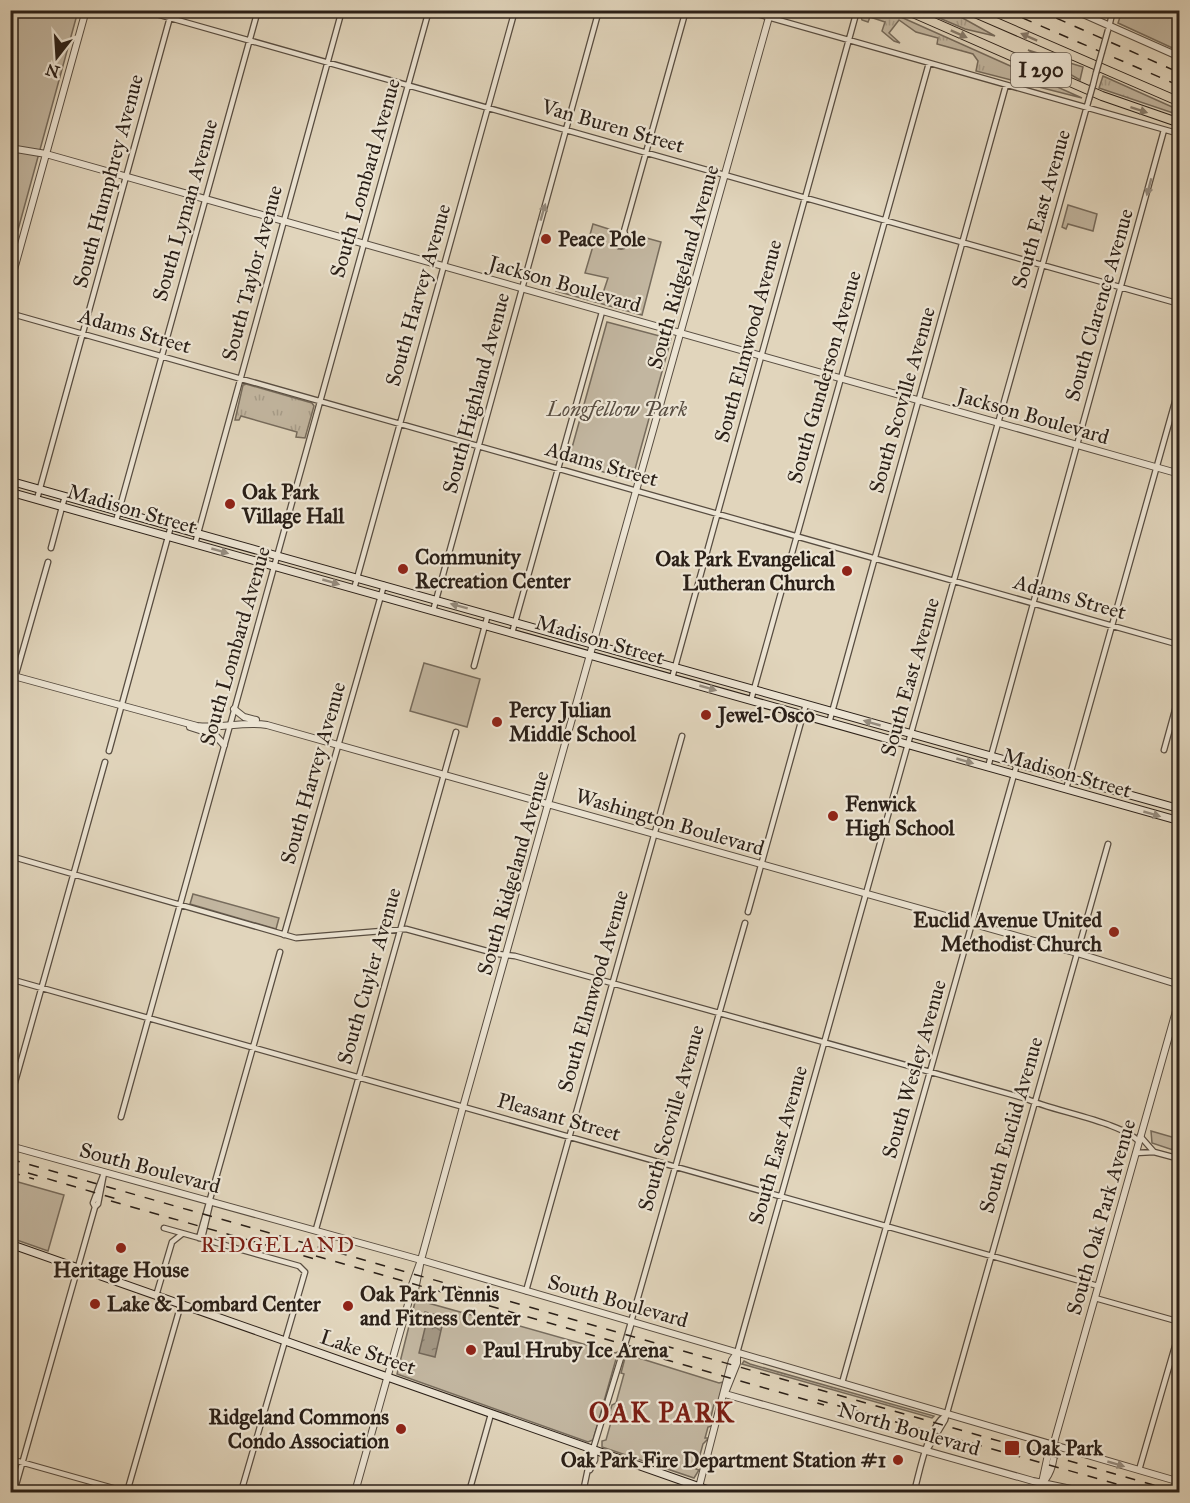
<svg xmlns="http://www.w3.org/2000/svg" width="1190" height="1503" font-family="'IM FELL Great Primer',serif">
<defs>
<pattern id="grass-tufts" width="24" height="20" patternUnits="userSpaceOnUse" patternTransform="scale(1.5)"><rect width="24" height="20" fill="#c2b6a0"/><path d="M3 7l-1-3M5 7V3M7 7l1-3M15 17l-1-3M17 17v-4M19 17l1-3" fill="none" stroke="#a79c89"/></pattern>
<pattern id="water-ripples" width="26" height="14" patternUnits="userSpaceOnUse" patternTransform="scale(1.5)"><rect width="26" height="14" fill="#a39784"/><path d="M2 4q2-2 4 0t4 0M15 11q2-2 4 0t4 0" fill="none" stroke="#857b6b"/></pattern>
</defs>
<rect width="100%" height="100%" fill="#e1d5bc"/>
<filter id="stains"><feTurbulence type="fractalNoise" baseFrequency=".00333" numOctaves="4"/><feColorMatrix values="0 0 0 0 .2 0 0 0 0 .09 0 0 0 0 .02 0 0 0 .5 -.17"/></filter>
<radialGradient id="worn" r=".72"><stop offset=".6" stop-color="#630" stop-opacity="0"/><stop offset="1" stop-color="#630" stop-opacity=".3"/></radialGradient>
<path fill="url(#grass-tufts)" stroke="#766b5c" stroke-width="1.5" d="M854,11L892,13L1082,98L976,71L978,61L973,54L937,44L938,38L916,32L899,20L889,33L900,43L894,41L882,31L885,22L870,17L868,22L862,20L860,14Z
M923,11H950L995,36L965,29Z
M1028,50L1083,67L1080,80Z
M1103,76L1179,110V115L1099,88Z
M246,384L312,403L314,406L305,438L296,437L297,432L241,416L239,420H235L243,385Z
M744,1361L750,1364L934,1416L932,1418L742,1364Z"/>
<path fill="#c2b6a0" stroke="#766b5c" stroke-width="1.5" d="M10,11H78L13,248L10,247Z
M1122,11H1160L1179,19V51L1118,23Z
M1068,205L1097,214L1093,231L1068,224L1066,229L1062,227Z
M593,224L615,231L612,242L621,249L629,245L632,234L661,242L642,315L556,291L560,281L566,282L564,289L601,299L608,278L585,273L593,246L588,242Z
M607,322L671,339L632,480L568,462Z
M424,663L480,679L467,727L410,711Z
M193,894L279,918L276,929L190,904Z
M1151,1131L1179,1139V1152L1152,1143Z
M11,1180L64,1195L48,1251L11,1238Z
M417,1294L419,1298L428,1303L496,1322L509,1321V1323L615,1353L618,1352L593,1440L588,1442L397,1374Z
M626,1354L719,1383L723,1382L719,1402L714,1404L710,1421H713L712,1426L708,1427L705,1438H709L703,1444L696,1469L699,1470L694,1478L602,1447V1441L606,1440L613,1415H609L612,1405L616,1403L624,1374L621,1373Z"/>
<path fill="url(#water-ripples)" stroke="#736759" stroke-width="1.5" d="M425,1312L444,1317L435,1357L419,1353L426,1324L422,1322Z"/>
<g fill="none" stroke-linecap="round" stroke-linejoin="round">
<g stroke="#584d41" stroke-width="7">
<path id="minor" d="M142,10L1180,304
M743,10L1180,134
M1109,27L1113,10
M1093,85L1096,73
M624,231L627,241L623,246H619L618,237L624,231L686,10
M16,315L1180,645
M37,499L172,10
M116,521L258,10
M195,544L342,10
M51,548L65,496
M354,589L515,10
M433,611L599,10
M512,633L602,312
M474,666L488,614
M672,678L856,14
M10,695L48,562
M751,700L929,63
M829,723L1006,85
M1164,750L1180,692
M109,751L171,526
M988,767L1164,130
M1066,789L1180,384
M10,856L296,938L406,929L498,954L515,956L1027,1099C1052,1111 1125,1123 1139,1142
M748,912L806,704
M284,935L384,585
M10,979L1098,1286
M10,1100L105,762
M121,1117L429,10
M1140,1136L1154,1152
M1136,1153L1154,1152L1180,1159
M95,1207L93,1203L104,1173
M164,1228L299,1266L305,1272L241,1492
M316,1229L456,732
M199,1238L280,952
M199,1238L203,1234L210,1204
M526,1291L682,736
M156,1296L172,1242L182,1234
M1095,1298L1180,1322
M737,1353L1089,99
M621,1357L745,923
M842,1383L1017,764
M927,1450L945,1420L1108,844
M10,1459L127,1492
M590,1470L595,1460V1450
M1139,1470L1180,1329
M14,1492L95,1207L98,1204L104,1173
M127,1492L181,1304
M469,1492L491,1414
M583,1492L590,1459L631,1325
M914,1492C920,1471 927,1428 946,1415"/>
</g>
<g stroke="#584d41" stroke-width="8">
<path id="tertiary" d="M1074,10L1180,57
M10,148L46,154L1180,474
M10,284L86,10
M10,675L197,726C221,729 243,721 267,725L1077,953L1180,985
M234,709L244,717L256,720
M190,727L215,735L224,745
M10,1146L421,1260L1180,1482
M410,1297L414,1295L421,1260L463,1107L771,10
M725,1393L737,1363V1353
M725,1394L1033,1481L1085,1492
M1043,1482C1051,1474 1056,1457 1053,1446
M699,1487L732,1360L737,1353
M355,1492L410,1297L409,1293L421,1260
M1040,1492L1049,1450L1053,1446L1180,997"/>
</g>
<g stroke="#2b2018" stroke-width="9">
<path id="secondary" d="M10,481L1180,809
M10,492L1180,821
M10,1244L714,1492"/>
</g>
<g stroke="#2b2018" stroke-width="10">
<path id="motorway" d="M906,10L1102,96L1180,123
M968,10L1180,102"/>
</g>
<use href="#minor" stroke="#ece4d3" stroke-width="4.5"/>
<use href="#tertiary" stroke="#ece4d3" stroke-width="6"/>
<use href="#secondary" stroke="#ece4d3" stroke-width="7"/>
<use href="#motorway" stroke="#e1d5bc" stroke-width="8"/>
<path stroke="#2b2018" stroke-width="1.5" stroke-dasharray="10 10" stroke-linecap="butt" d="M1004,10L1180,86
M1038,10L1180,73
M10,1159L1178,1492
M10,1172L34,1179
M28,1173L120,1200
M111,1201L322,1261
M316,1256L633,1347
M625,1348L824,1405
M818,1400L1138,1490"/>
<g stroke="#584d41" stroke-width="7" stroke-linecap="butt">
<path id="minor-bridge" d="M1096,73L1108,30
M1089,99L1093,85"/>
</g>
<use href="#minor-bridge" stroke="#ece4d3" stroke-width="4.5"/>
</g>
<defs><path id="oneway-solid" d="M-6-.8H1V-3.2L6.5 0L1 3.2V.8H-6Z" transform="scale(1.5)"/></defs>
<g fill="#867a6a">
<use href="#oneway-solid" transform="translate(959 34) rotate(24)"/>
<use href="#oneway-solid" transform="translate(1029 37) rotate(-156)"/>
<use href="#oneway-solid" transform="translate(1139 110) rotate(18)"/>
</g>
<g fill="#958c7f">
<use href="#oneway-solid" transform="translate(1149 187) rotate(105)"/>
<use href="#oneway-solid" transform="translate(543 212) rotate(-74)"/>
<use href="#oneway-solid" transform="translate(220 551) rotate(16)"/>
<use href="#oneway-solid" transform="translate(331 582) rotate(16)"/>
<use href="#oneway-solid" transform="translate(459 606) rotate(-165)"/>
<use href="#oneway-solid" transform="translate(708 688) rotate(16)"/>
<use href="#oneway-solid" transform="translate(872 723) rotate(-164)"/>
<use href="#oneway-solid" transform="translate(965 761) rotate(16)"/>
<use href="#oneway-solid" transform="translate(1152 814) rotate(16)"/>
<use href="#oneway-solid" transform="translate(1116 1464) rotate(16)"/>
</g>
<g fill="#8f2418" stroke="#ece4d3" stroke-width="2">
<circle cx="546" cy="239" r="6"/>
<circle cx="230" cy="504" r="6"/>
<circle cx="403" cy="569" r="6"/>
<circle cx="847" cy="571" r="6"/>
<circle cx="706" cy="715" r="6"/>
<circle cx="497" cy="722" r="6"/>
<circle cx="833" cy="816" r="6"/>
<circle cx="1114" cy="932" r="6"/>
<circle cx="121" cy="1248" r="6"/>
<circle cx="95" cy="1304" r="6"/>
<circle cx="348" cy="1306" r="6"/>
<circle cx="471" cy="1350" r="6"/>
<circle cx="401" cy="1429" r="6"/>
<rect x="1004" y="1440" width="16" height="16" rx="3"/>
<circle cx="898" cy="1460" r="6"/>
</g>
<g text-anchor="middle" stroke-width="4.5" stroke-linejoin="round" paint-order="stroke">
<rect fill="#ece4d3" stroke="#655b50" stroke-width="1.5" x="1011" y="53" width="60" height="34" rx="4.5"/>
<g font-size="20" font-weight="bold" fill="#2b2018">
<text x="1041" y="77">I 290</text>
</g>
<g font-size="21" fill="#2b2018" stroke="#ece4d3">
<text transform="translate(613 126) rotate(16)" y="7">Van Buren Street</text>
<text transform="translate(365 178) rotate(-74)" y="7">South Lombard Avenue</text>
<text transform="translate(108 181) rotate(-75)" y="7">South Humphrey Avenue</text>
<text transform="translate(1041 209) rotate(-74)" y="7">South East Avenue</text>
<text transform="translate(185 210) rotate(-74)" y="7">South Lyman Avenue</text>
<text transform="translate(683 267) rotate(-74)" y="7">South Ridgeland Avenue</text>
<text transform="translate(252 273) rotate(-75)" y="7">South Taylor Avenue</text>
<text transform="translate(565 284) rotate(16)" y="7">Jackson Boulevard</text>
<text transform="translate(418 295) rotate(-74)" y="7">South Harvey Avenue</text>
<text transform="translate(1099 305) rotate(-74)" y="7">South Clarence Avenue</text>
<text transform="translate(135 331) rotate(16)" y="7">Adams Street</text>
<text transform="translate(748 341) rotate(-75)" y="7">South Elmwood Avenue</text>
<text transform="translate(824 377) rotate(-74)" y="7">South Gunderson Avenue</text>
<text transform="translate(476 393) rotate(-75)" y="7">South Highland Avenue</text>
<text transform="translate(902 400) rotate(-74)" y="7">South Scoville Avenue</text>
<text transform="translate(1033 416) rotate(16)" y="7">Jackson Boulevard</text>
<text transform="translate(602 464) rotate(16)" y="7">Adams Street</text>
<text transform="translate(132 509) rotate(16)" y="7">Madison Street</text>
<text transform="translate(1070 597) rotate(16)" y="7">Adams Street</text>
<text transform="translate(600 640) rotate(16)" y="7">Madison Street</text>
<text transform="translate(235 646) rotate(-74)" y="7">South Lombard Avenue</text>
<text transform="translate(910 677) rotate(-74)" y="7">South East Avenue</text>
<text transform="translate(313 773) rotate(-74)" y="7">South Harvey Avenue</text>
<text transform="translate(1067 773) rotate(16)" y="7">Madison Street</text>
<text transform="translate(670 822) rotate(16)" y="7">Washington Boulevard</text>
<text transform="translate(513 873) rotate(-74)" y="7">South Ridgeland Avenue</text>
<text transform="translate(369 976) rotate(-74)" y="7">South Cuyler Avenue</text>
<text transform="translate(593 991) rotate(-74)" y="7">South Elmwood Avenue</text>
<text transform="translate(914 1069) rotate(-74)" y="7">South Wesley Avenue</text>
<text transform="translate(559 1117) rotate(16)" y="7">Pleasant Street</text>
<text transform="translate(671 1118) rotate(-74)" y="7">South Scoville Avenue</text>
<text transform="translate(1011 1125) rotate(-74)" y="7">South Euclid Avenue</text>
<text transform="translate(778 1145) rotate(-74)" y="7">South East Avenue</text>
<text transform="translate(150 1168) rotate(15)" y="7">South Boulevard</text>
<text transform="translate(1101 1217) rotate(-74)" y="7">South Oak Park Avenue</text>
<text transform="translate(618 1301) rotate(16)" y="7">South Boulevard</text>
<text transform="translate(368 1352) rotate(19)" y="7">Lake Street</text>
<text transform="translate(909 1429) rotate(16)" y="7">North Boulevard</text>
</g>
<g font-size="21" font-weight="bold" fill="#2b2018" stroke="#ece4d3" text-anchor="start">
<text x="558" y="246">Peace Pole</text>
<text x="242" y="499">Oak Park<tspan x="242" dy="24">Village Hall</tspan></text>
<text x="415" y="564">Community<tspan x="415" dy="24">Recreation Center</tspan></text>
<text x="835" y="566" text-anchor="end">Oak Park Evangelical<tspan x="835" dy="24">Lutheran Church</tspan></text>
<text x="509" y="717">Percy Julian<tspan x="509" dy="24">Middle School</tspan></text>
<text x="718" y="722">Jewel-Osco</text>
<text x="845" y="811">Fenwick<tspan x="845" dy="24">High School</tspan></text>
<text x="1102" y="927" text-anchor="end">Euclid Avenue United<tspan x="1102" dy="24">Methodist Church</tspan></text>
<text x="121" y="1277" text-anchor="middle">Heritage House</text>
<text x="360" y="1301">Oak Park Tennis<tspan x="360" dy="24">and Fitness Center</tspan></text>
<text x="107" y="1311">Lake &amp; Lombard Center</text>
<text x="483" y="1357">Paul Hruby Ice Arena</text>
<text x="389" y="1424" text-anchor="end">Ridgeland Commons<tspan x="389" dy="24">Condo Association</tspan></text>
<text x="1026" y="1455">Oak Park</text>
<text x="886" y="1467" text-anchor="end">Oak Park Fire Department Station #1</text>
</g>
<g font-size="21" font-style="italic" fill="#584d41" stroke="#ece4d3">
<text x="617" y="416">Longfellow Park</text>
</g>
<g font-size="22" letter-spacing="1.5" fill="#7a1f14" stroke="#ece4d3">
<text x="278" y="1252">RIDGELAND</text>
</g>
<g font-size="27" font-weight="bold" letter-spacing="1.5" fill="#7a1f14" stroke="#ece4d3">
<text x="662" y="1422">OAK PARK</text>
</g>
</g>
<rect width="1190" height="1503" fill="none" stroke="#e1d5bc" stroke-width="36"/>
<rect x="12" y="12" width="1166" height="1479" fill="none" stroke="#2b2018" stroke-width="3"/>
<rect x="18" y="18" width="1154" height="1467" fill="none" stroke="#2b2018" stroke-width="1.5"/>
<g transform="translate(57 57) rotate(197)" stroke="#ece4d3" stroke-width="4.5" paint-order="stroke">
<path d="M0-4.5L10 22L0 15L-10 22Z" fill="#2b2018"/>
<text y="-9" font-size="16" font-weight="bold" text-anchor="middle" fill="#2b2018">N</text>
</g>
<rect width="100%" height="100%" filter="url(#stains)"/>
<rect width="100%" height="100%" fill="url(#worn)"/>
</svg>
